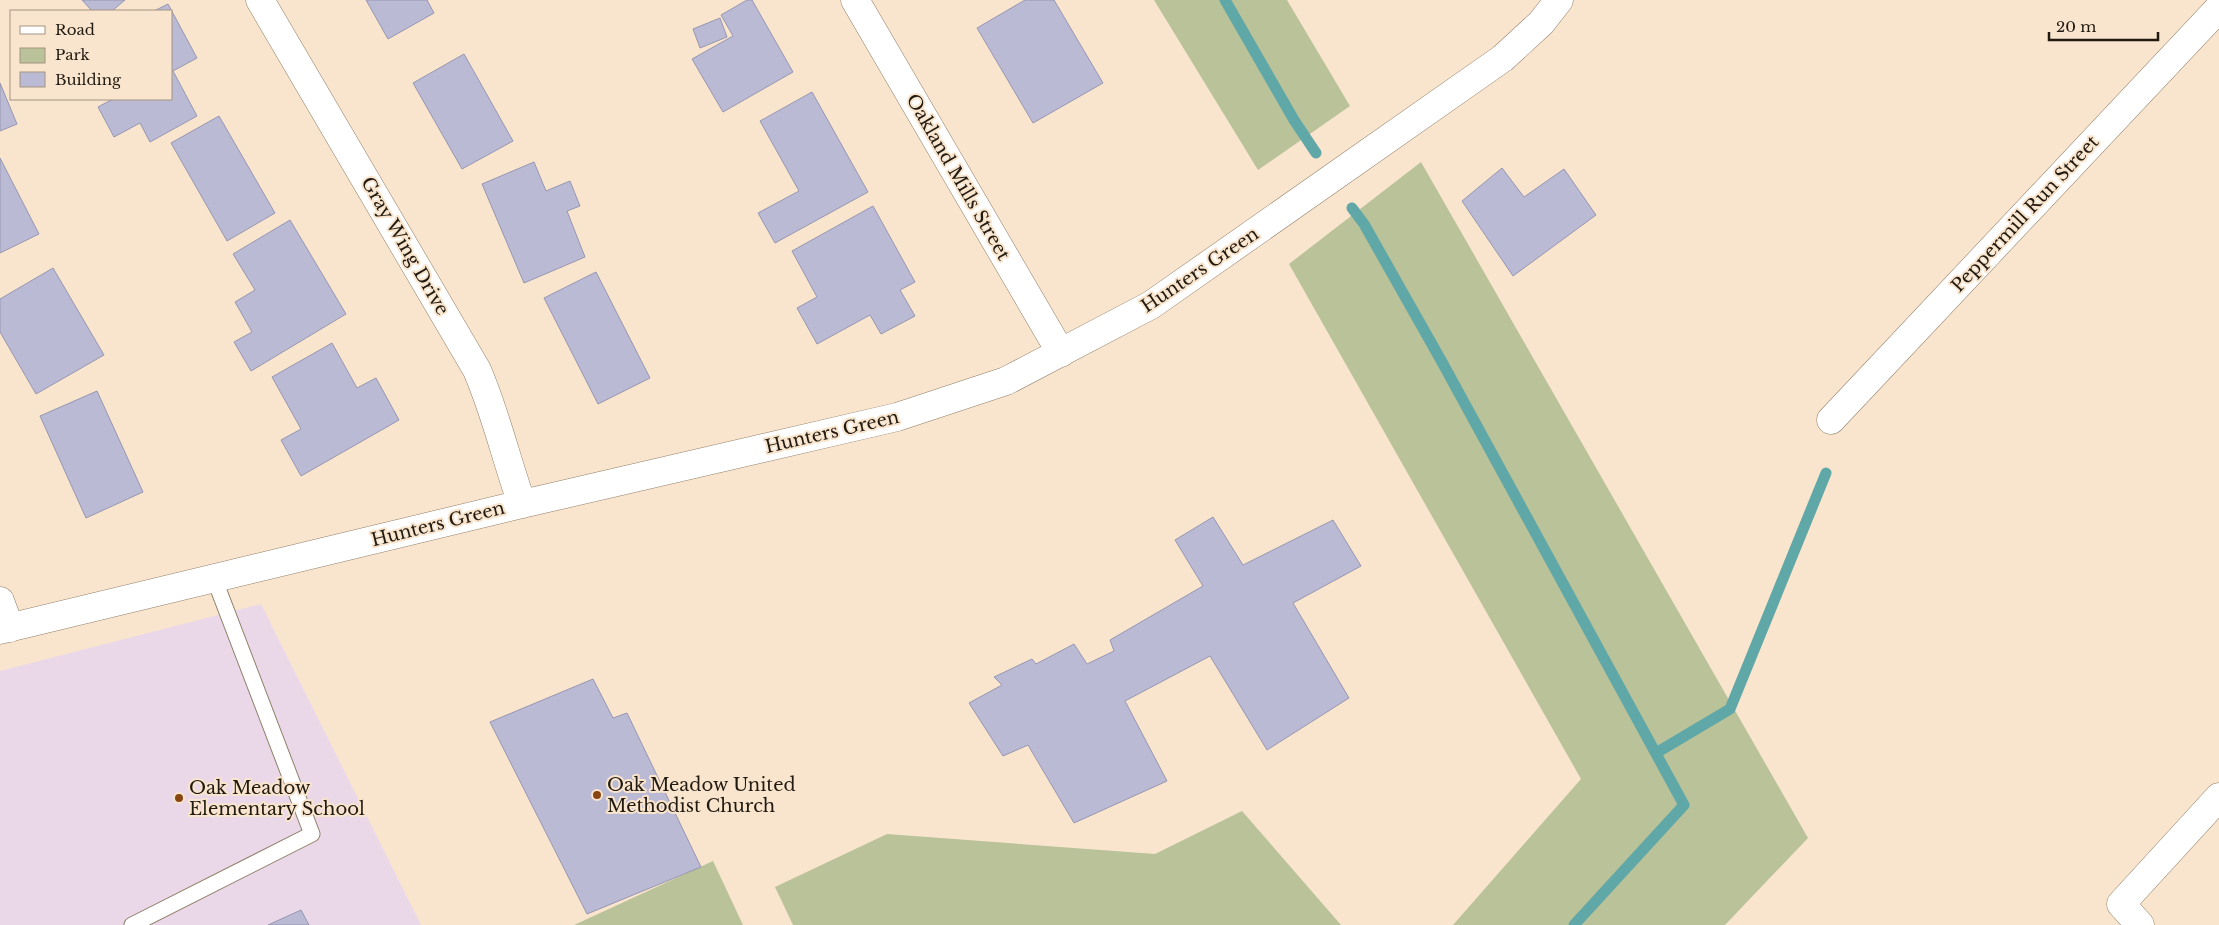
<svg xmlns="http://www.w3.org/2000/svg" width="2219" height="925" font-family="'Libre Baskerville',serif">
<rect width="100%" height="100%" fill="#f9e5cd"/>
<path fill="#ead8e9" d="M261,604L421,925H0V671Z"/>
<path fill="#b9c298" d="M1154,0H1287L1350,106L1258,170Z
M1421,162L1808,838L1725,925H1453L1581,779L1289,264Z
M1242,811L1341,925H793L775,887L887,834L1155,854Z
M713,861L743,925H574Z"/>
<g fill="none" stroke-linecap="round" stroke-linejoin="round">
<path stroke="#60a7a7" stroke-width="11" d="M1225,0L1294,120L1316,153
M1352,208L1364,224L1442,362L1684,805L1574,925
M1656,753L1730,709L1826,473"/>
</g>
<path fill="#babad5" stroke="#9696b1" d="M82,0H125L112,11H92Z
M366,0H427L434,13L388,39Z
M747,0H752L793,72L723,112L692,59L733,36L721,15Z
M1025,0H1054L1103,83L1033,123L977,28Z
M168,4L197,58L173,71L197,116L150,142L140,123L114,137L98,107L113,99H171V11H154Z
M720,18L727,37L700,48L693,29Z
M464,54L513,141L462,169L413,83Z
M0,83L17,124L0,131Z
M812,92L868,192L775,243L758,213L799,191L760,121Z
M219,116L275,213L227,241L171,143Z
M0,158L39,234L0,253Z
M534,162L546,191L570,181L580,206L567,211L585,257L524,283L482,184Z
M1502,168L1524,197L1564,169L1596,215L1513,276L1462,201Z
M873,206L915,282L900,290L915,316L881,334L870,315L817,344L797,308L817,297L792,251Z
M290,220L346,314L251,371L234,342L252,332L235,302L255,290L233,254Z
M53,268L104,355L36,394L0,332V299Z
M596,272L650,378L598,404L544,298Z
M332,343L357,388L376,378L399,420L301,476L281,440L301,429L272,377Z
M97,391L143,492L86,518L40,416Z
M1213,517L1243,565L1333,520L1361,566L1293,603L1349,698L1267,750L1210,656L1125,701L1167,781L1074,823L1028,745L1003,756L969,703L1002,685L994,677L1032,659L1036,664L1074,644L1087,664L1114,651L1110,640L1203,586L1175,540Z
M593,679L613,718L627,713L701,867L587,914L490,722Z
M301,910L309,925H268Z"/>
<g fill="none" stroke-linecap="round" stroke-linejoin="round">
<g stroke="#907f69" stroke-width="17">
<path id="service" d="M132,925L312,834L214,578"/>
</g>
<g stroke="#907f69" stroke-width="29">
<path id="minor" d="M260,0L477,370C496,414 506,459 522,504
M855,0L1061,353
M1831,420L2219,8
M0,601L10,628
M0,630L522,504L897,417L1006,381L1151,305L1503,58L1541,23L1559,0
M2140,925L2121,904L2219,797"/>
</g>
<use href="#service" stroke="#fff" stroke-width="15"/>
<use href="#minor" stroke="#fff" stroke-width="28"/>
</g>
<g fill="#874611" stroke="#f9e5cd" stroke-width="2">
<circle cx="597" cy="795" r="5"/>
<circle cx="179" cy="798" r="5"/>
</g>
<g text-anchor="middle" stroke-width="4" stroke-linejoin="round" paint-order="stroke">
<g font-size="18" fill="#211a11" stroke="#f9e5cd">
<text transform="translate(958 177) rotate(60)" y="6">Oakland Mills Street</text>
<text transform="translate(2025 214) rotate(-47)" y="6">Peppermill Run Street</text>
<text transform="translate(405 246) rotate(60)" y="6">Gray Wing Drive</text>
<text transform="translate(1200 270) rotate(-34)" y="6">Hunters Green</text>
<text transform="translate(832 432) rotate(-13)" y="6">Hunters Green</text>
<text transform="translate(438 524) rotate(-14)" y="6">Hunters Green</text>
</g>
<g font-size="18" fill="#211a11" stroke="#f9e5cd" text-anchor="start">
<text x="607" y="791">Oak Meadow United<tspan x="607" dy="21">Methodist Church</tspan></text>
<text x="189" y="794">Oak Meadow<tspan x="189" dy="21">Elementary School</tspan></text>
</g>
</g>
<rect x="10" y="10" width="162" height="90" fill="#f9e5cd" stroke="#a39482"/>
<rect x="20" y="26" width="25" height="8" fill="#ffffff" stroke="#a39482"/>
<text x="55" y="35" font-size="15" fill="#211a11">Road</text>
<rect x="20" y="48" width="25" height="15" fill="#b9c298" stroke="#a39482"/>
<text x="55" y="60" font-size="15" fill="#211a11">Park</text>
<rect x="20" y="72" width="25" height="15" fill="#babad5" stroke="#a39482"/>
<text x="55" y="85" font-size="15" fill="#211a11">Building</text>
<path d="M2049 32v8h109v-8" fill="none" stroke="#211a11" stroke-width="2.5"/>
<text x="2056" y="32" font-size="15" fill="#211a11" stroke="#f9e5cd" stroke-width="4" paint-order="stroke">20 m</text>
</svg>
